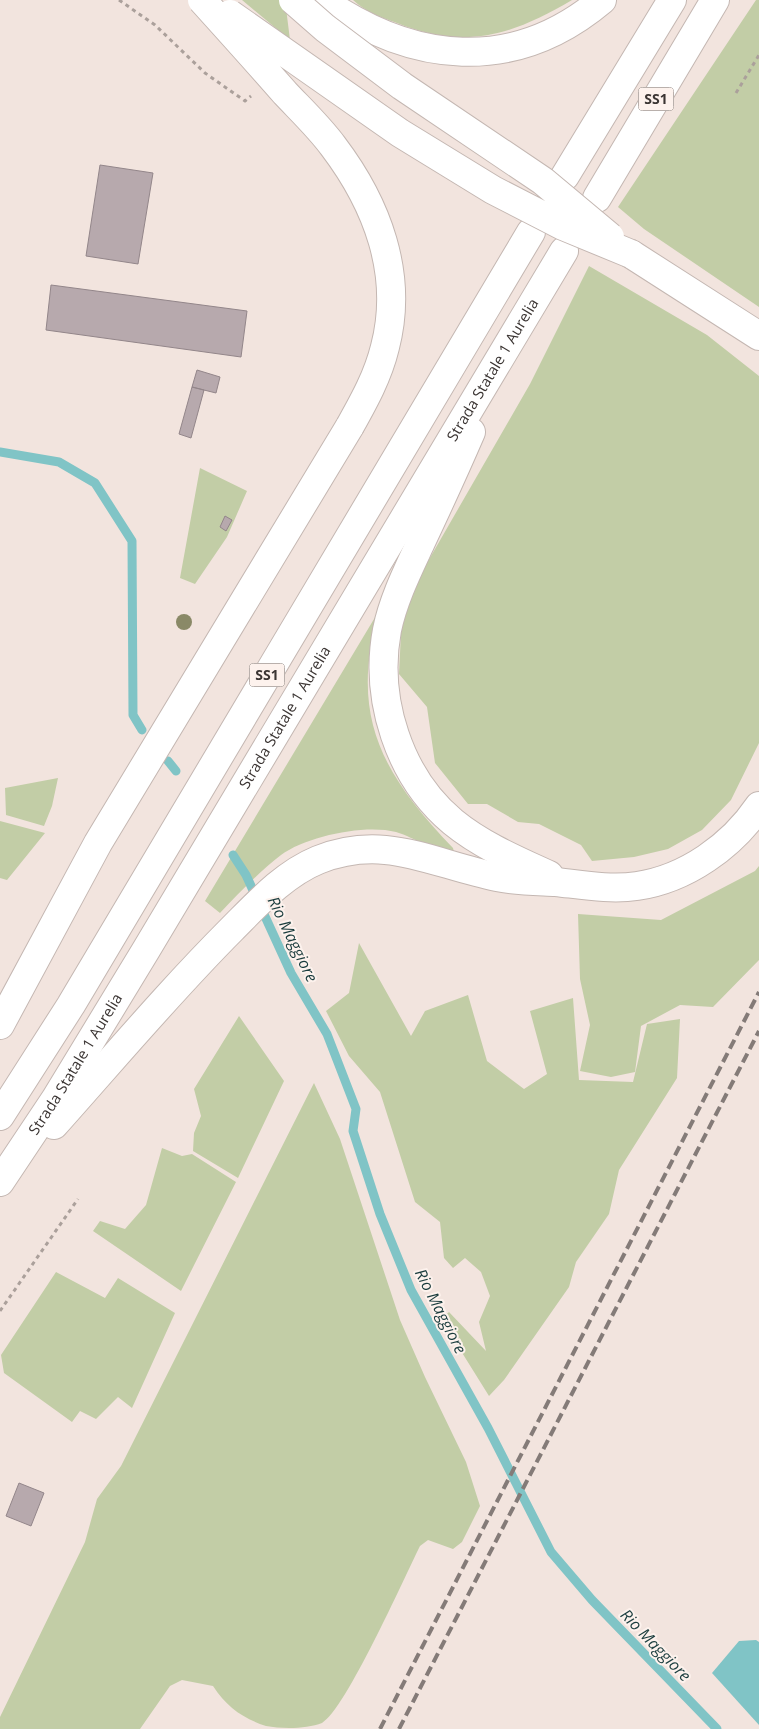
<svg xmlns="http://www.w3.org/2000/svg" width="759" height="1729" font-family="'Open Sans',sans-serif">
<rect width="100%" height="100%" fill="#f2e4de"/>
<path fill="#c2cda6" d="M242,0H285L290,40Z
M353,0H572C511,36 465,50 397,23C380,17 366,12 353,0Z
M756,0H759V307L644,229L618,207Z
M589,266L707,335L759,376V743L731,800L702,830L668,849L634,857L592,861L581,845L539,824L518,822L487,804H468L435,763L427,707L399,674L401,633L412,589L530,384Z
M200,468L247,491L227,537L195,584L180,578Z
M380,609C348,714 381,773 453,848L454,852C433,852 416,838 396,832C365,824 307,836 281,855C259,872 239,893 220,913L205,901Z
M58,778L52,806L44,826L6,815L5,788Z
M0,821L45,833L7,880L0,878Z
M759,866V960L713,1007L680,1005L641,1026L635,1072L611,1077L580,1071L590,1025L580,979L578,914L661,920L755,871Z
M359,943L411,1036L425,1011L468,995L487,1061L524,1089L547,1074L530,1011L573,998L579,1080L633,1082L647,1024L680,1019L677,1078L619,1170L609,1214L576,1262L569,1287L504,1380L489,1396L441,1319L449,1312L486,1351L479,1322L490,1296L481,1272L465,1258L453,1268L444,1258L440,1222L415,1202L380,1092L349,1056L326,1011L349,993Z
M239,1016L284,1081L238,1178L193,1151L194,1133L201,1116L194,1089Z
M314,1083L340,1139L400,1320L425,1377L466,1462L480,1506L462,1542L453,1549L428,1540L420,1546C404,1578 346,1709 322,1723C307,1729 282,1729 266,1726C242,1718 227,1707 213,1686L182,1680L170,1686L140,1729H0V1717L85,1542L97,1499L121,1466Z
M162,1148L182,1156L192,1154L236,1182L181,1291L93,1231L100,1221L125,1229L146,1205Z
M56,1272L105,1298L118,1278L175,1313L132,1408L118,1397L96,1419L80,1411L72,1422L4,1373L1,1355Z"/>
<path fill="#80c4c6" d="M756,1640L759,1642V1725L712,1673L739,1641Z"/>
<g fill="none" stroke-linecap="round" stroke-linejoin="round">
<path stroke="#80c4c6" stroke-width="9" d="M0,452L59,462L95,483L132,541L133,715L142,730
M168,761L176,771
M233,855L246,875L291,973L327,1034L356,1109L353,1131L380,1214L411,1290L488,1428L551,1552L592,1600L717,1729"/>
</g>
<path fill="#b7a9ad" stroke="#93868a" d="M100,165L153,173L138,264L86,256Z
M51,285L247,311L241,357L46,330Z
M197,370L220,377L216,393L192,387Z
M192,387L204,390L191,438L179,434Z
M225,516L232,520L226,531L220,527Z
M19,1483L44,1493L31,1526L6,1516Z"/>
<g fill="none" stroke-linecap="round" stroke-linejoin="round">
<g stroke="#c4b7b2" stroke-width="30">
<g id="trunk">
<path d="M322,0C412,63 513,75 602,0"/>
<path d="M565,176L672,0"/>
<path d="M597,198L715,0"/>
<path d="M631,254L759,336"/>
<path d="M471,432C455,469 438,506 421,542C408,570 393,600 387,630C374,699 399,777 453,822C481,845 516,860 549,875"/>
<path d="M0,1025L98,843L350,426"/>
<path d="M0,1116L71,1005L531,232"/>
<path d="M54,1125C113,1059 170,991 232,929C258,903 284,874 318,860C385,833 432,864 497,877C516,881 537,881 556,882C583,885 611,890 637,886C686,879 732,846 759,806"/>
<path id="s1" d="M0,1182L56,1098L146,950L564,251"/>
</g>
</g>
<path stroke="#aba09b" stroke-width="3" stroke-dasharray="4 4" stroke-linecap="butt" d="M119,0L155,25L205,73L245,101L251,96
M736,93L759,55
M0,1311L78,1199"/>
<use href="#trunk" stroke="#fff" stroke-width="28"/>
<path stroke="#847b78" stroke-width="4" stroke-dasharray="10 5" stroke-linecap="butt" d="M380,1729L759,992
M399,1729L759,1031"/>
<g stroke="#c4b7b2" stroke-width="30" stroke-linecap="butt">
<path id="trunk-bridge" d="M202,0C230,31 258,62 285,93C301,110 319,127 333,146C377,204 404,274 385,347C378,376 364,401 350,426
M293,0L325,28L402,86L543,181L610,237
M230,14L400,133L493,190L563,226L631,254"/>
</g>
<use href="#trunk-bridge" stroke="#fff" stroke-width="28"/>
</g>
<circle fill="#8a8967" cx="184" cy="622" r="8"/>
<g text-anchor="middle" stroke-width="4" stroke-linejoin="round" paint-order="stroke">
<g fill="#fdf2ed" stroke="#756e6b" stroke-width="1">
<rect x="638.5" y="87.5" width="35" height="23" rx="4"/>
<rect x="249.5" y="663.5" width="35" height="23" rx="4"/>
</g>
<g font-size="14" font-weight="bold" fill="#3b3533">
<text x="656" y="104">SS1</text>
<text x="267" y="680">SS1</text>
</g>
<g font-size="15" fill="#3b3533" stroke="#fdf2ed">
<text dy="5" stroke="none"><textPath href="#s1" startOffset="950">Strada Statale 1 Aurelia</textPath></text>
<text dy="5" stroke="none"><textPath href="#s1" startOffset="545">Strada Statale 1 Aurelia</textPath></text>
<text dy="5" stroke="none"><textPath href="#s1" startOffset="140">Strada Statale 1 Aurelia</textPath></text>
</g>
<g font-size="16" font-style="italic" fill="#1a3c3d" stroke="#fdf2ed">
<text transform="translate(293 939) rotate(64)" y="6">Rio Maggiore</text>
<text transform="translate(441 1311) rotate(63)" y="6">Rio Maggiore</text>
<text transform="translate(656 1645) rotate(46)" y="6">Rio Maggiore</text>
</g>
</g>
</svg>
